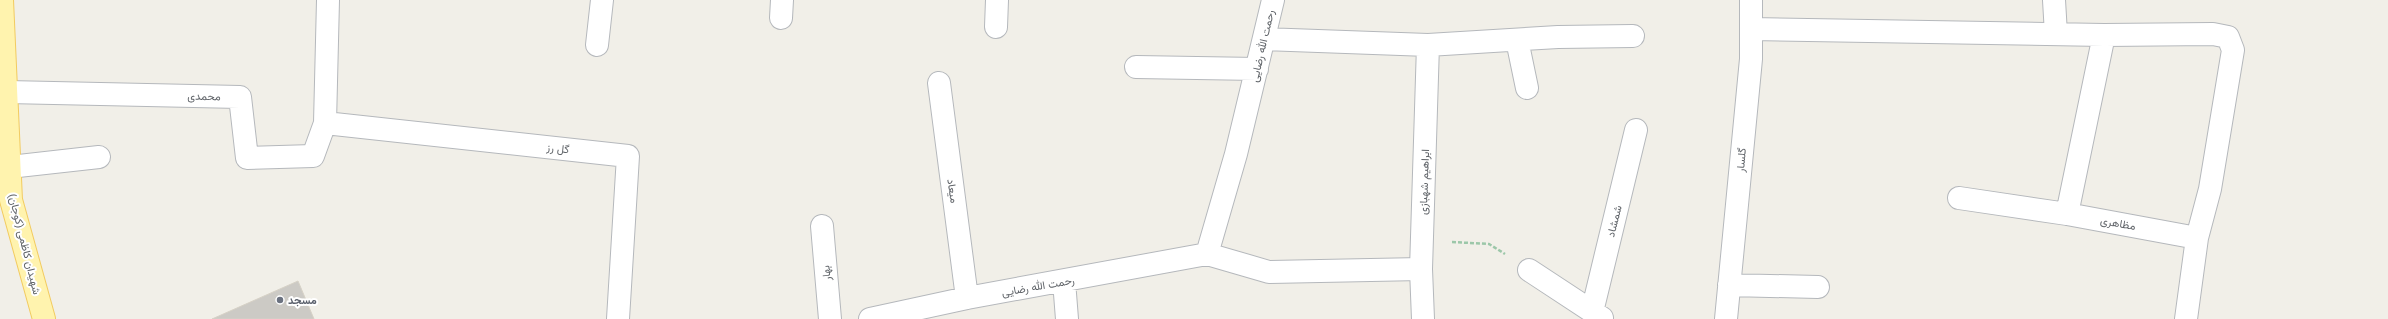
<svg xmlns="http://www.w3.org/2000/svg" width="2388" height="319" font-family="Arial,Vazirmatn,sans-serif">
<rect width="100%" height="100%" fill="#f1efe8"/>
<path fill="#cccac5" stroke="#d6d1c6" d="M298,281L314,319H212Z"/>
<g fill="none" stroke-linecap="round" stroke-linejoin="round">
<g stroke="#b5b8bc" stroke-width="24">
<path id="minor" d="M2054,0L2056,34
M781,18L782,0
M996,27L997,0
M1751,29L2104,35L2213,34L2228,37L2233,50L2210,189L2197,238
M1264,39L1428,45L1558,37L1633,36
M1517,40L1527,88
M597,45L602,0
M1136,67L1257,69
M939,83L967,298
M7,92L240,97L247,158L313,156L325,123L328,0
M325,123L628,156L618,319
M0,168L99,157
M1959,198L2067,214L2197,238L2186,319
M2067,214L2104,35
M822,226L830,319
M1207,254L1236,154L1273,0
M1529,270L1602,318
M1064,281L1067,319
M1729,285L1818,287
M1592,312L1636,130
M870,319L967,298L1207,254L1269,272L1421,269
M1423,319L1421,269L1428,45
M1726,319L1751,59V0"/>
</g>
<g stroke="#f2cb60" stroke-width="24">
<path id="major" d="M2,0L11,200L44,319"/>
</g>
<path stroke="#9cc7a9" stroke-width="2.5" stroke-dasharray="4 2" stroke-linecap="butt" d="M1452,242L1489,244L1505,254"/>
<use href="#minor" stroke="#fff" stroke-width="22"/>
<use href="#major" stroke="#fff3ae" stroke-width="22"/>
</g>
<circle fill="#6b7280" stroke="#fff" stroke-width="1.5" cx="280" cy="300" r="4"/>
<g text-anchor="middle" stroke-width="4" stroke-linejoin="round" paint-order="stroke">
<g font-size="11" fill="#5f6368" stroke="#fff">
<text transform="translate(1262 46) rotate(-77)" y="4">رحمت الله رضایی</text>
<text transform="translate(204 96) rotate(1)" y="4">محمدی</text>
<text transform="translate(558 148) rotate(6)" y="4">گل رز</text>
<text transform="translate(1741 160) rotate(-85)" y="4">گلسار</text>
<text transform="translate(1424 182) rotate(-88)" y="4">ابراهیم شهبازی</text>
<text transform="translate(953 191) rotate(82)" y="4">میعاد</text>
<text transform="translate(1614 221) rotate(-76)" y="4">شمشاد</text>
<text transform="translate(2118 223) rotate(10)" y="4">مظاهری</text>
<text transform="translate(25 244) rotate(76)" y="4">شهیدان کاظمی (کوجان)</text>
<text transform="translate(826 273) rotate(-95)" y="4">بهار</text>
<text transform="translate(1038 286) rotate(-10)" y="4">رحمت الله رضایی</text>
</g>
<g font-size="11" font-weight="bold" fill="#5b616d" stroke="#fff" text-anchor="start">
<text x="288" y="304">مسجد</text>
</g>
</g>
</svg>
